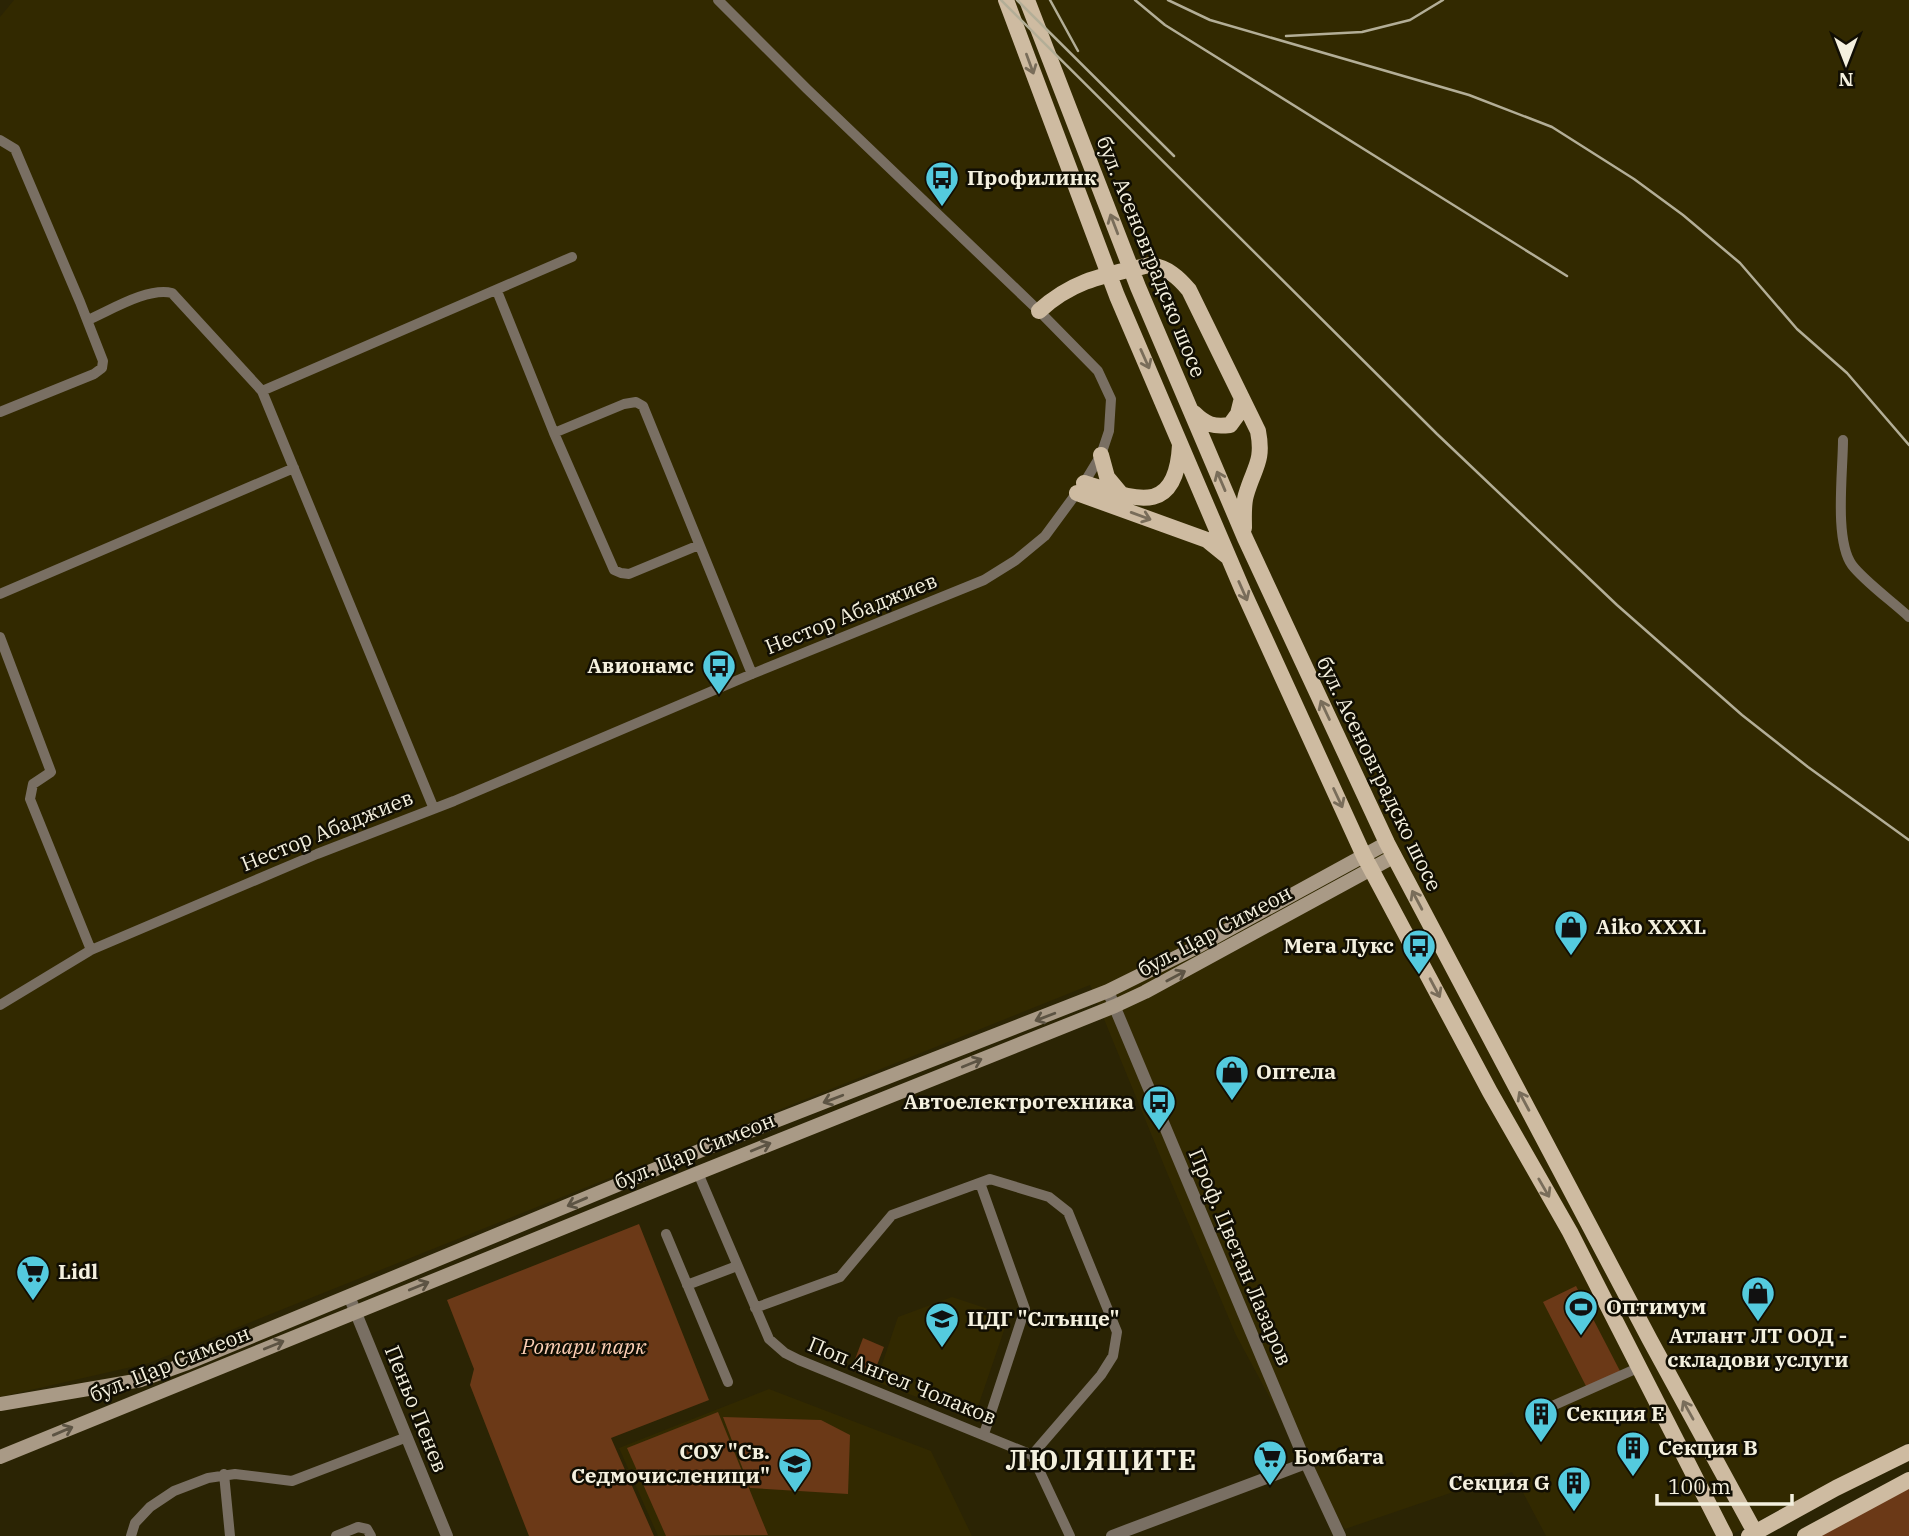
<svg xmlns="http://www.w3.org/2000/svg" width="1909" height="1536" font-family="'IBM Plex Serif',serif">
<rect width="100%" height="100%" fill="#2b2404"/>
<path fill="#322900" d="M14,0H1909V1442L1729,1536H1546L1512,1472L1345,1529L1317,1485L1236,1335L1168,1175L1090,985L149,1363L0,1397V17Z
M952,1297L1009,1316L974,1418L876,1382L898,1317Z
M769,1389L931,1451L972,1536H658L619,1448Z"/>
<path fill="#6b3917" d="M639,1224L709,1400L611,1438L654,1536H529L470,1385L474,1369L447,1300Z
M1576,1286L1620,1371L1587,1388L1543,1302Z
M863,1338L884,1347L872,1378L851,1370Z
M718,1412L768,1535L666,1536L627,1448Z
M723,1417L821,1420L850,1435L848,1494L750,1488Z
M1909,1488V1536H1819Z"/>
<g fill="none" stroke-linecap="round" stroke-linejoin="round">
<path stroke="#796f63" stroke-width="10" d="M0,140L15,149L80,302L103,361L102,368L94,374L0,412
M497,291L554,433L614,570L621,573L629,574L699,545
M88,320C111,310 148,287 172,293L262,391L434,809
M262,391L572,257
M554,433L624,404L636,402L643,406L752,674
M1843,440C1843,472 1834,540 1852,565C1864,581 1893,602 1909,617
M0,594L294,468
M0,637L51,772L33,784L30,799L91,950
M0,1005L91,950L317,854L454,801L752,674L984,580L1016,560L1045,536L1084,483L1101,455L1109,431L1111,399L1098,371L1039,311L807,89L718,0
M698,1173L769,1339L785,1353L799,1360L1032,1455L1070,1536
M980,1183L1025,1309L984,1434
M666,1234L728,1382
M687,1285L737,1266
M755,1308L840,1277L892,1215L990,1179L1049,1197L1068,1212L1117,1332L1113,1356L1101,1375L1032,1455
M1532,1415L1640,1367
M224,1474L230,1536
M131,1536L135,1523L150,1507L174,1491L208,1478L235,1474L292,1481L407,1437
M336,1536L358,1527L367,1529L371,1536"/>
<path stroke="#796f63" stroke-width="12" d="M1108,991L1306,1463L1340,1536
M349,1296L447,1536
M1112,1536L1306,1463"/>
<path stroke="#a99a86" stroke-width="14" d="M0,1404L141,1380L185,1364L709,1147L1108,991L1193,949L1387,843
M0,1457L698,1173L1115,1006L1145,992L1393,857"/>
<path stroke="#cebba1" stroke-width="16" d="M1006,0L1117,296L1243,591L1364,856L1490,1092L1570,1232L1725,1536
M1027,0L1138,287L1245,538L1387,843L1650,1340L1757,1536
M1039,311C1074,279 1106,275 1150,265C1168,268 1178,277 1189,290L1258,431C1264,462 1254,467 1246,495C1243,505 1244,517 1244,528
M1194,413C1206,425 1214,427 1230,425L1238,414L1242,398
M1101,455L1107,477L1122,495
M1084,483C1135,499 1176,518 1180,445
M1077,493L1207,540L1228,557
M1749,1536L1836,1488L1909,1452
M1805,1536L1909,1480"/>
<path stroke="#b3ae97" stroke-width="2.5" d="M1001,0L1437,434L1617,605L1742,715L1808,767L1909,840
M1017,0L1174,156
M1050,0L1078,51
M1135,0L1165,25L1567,276
M1168,0L1210,20L1469,95L1552,127L1634,179L1683,215L1740,263L1797,329L1847,373L1909,445
M1286,36L1362,32L1410,20L1443,0"/>
</g>
<defs><path id="oneway-shaft" d="M-6 0H5M1.5-3L5.5 0L1.5 3" fill="none" stroke-width="1.6" stroke-linecap="round" stroke-linejoin="round" transform="scale(1.75)"/></defs>
<g stroke="#796d5a">
<use href="#oneway-shaft" transform="translate(1030 64) rotate(70)"/>
<use href="#oneway-shaft" transform="translate(1114 224) rotate(-111)"/>
<use href="#oneway-shaft" transform="translate(1145 359) rotate(66)"/>
<use href="#oneway-shaft" transform="translate(1221 481) rotate(-113)"/>
<use href="#oneway-shaft" transform="translate(1141 516) rotate(20)"/>
<use href="#oneway-shaft" transform="translate(1243 591) rotate(66)"/>
<use href="#oneway-shaft" transform="translate(1325 710) rotate(-115)"/>
<use href="#oneway-shaft" transform="translate(1338 798) rotate(65)"/>
<use href="#oneway-shaft" transform="translate(1417 900) rotate(-118)"/>
<use href="#oneway-shaft" transform="translate(1435 988) rotate(62)"/>
<use href="#oneway-shaft" transform="translate(1524 1101) rotate(-118)"/>
<use href="#oneway-shaft" transform="translate(1544 1188) rotate(60)"/>
<use href="#oneway-shaft" transform="translate(1688 1410) rotate(-119)"/>
</g>
<g stroke="#5d5444">
<use href="#oneway-shaft" transform="translate(1176 976) rotate(-28)"/>
<use href="#oneway-shaft" transform="translate(1045 1017) rotate(159)"/>
<use href="#oneway-shaft" transform="translate(972 1063) rotate(-22)"/>
<use href="#oneway-shaft" transform="translate(833 1099) rotate(159)"/>
<use href="#oneway-shaft" transform="translate(761 1147) rotate(-22)"/>
<use href="#oneway-shaft" transform="translate(577 1202) rotate(157)"/>
<use href="#oneway-shaft" transform="translate(419 1286) rotate(-22)"/>
<use href="#oneway-shaft" transform="translate(274 1345) rotate(-22)"/>
<use href="#oneway-shaft" transform="translate(63 1431) rotate(-23)"/>
</g>
<defs>
<g id="bus-pin" transform="scale(1.75)"><path d="M0 17L-7.5 6A9.5 9.5 0 1 1 7.5 6Z" fill="#54cade" stroke="#110e03"/><path d="M-5-6H5V4H4V6H2V4H-2V6H-4V4H-5ZM-3.5-4V0h7V-4ZM-3.5 1.2v1.5H-2V1.2ZM2 1.2v1.5H3.5V1.2Z" fill="#111"/></g>
<g id="shop-pin" transform="scale(1.75)"><path d="M0 17L-7.5 6A9.5 9.5 0 1 1 7.5 6Z" fill="#54cade" stroke="#110e03"/><path d="M-5-2.5h2.3a2.7 3.5 0 0 1 5.4 0H5L5.5 6h-11ZM-1.5-2.5h3a1.5 2.3 0 0 0-3 0Z" fill="#111"/></g>
<g id="supermarket-pin" transform="scale(1.75)"><path d="M0 17L-7.5 6A9.5 9.5 0 1 1 7.5 6Z" fill="#54cade" stroke="#110e03"/><path d="M-6-5.5h2.5l.6 2H6L4.5 2H-2.5L-4.4-4H-6ZM-1.5 3.2a1.3 1.3 0 1 0 .1 0ZM3 3.2a1.3 1.3 0 1 0 .1 0Z" fill="#111"/></g>
<g id="stadium-pin" transform="scale(1.75)"><path d="M0 17L-7.5 6A9.5 9.5 0 1 1 7.5 6Z" fill="#54cade" stroke="#110e03"/><path d="M0-5a6.5 5 0 1 0 0 10a6.5 5 0 1 0 0-10ZM-3.5-1.8h7v3.6h-7Z" fill="#111"/></g>
<g id="school-pin" transform="scale(1.75)"><path d="M0 17L-7.5 6A9.5 9.5 0 1 1 7.5 6Z" fill="#54cade" stroke="#110e03"/><path d="M0-5L7-2L0 1L-7-2ZM-4 1L0 2.5L4 1V4Q0 6-4 4Z" fill="#111"/></g>
<g id="building-pin" transform="scale(1.75)"><path d="M0 17L-7.5 6A9.5 9.5 0 1 1 7.5 6Z" fill="#54cade" stroke="#110e03"/><path d="M-4-6H4V6H1V3H-1V6H-4ZM-2.5-4.3h1.7v1.8h-1.7ZM.8-4.3h1.7v1.8H.8ZM-2.5-1h1.7V.8h-1.7ZM.8-1h1.7V.8H.8Z" fill="#111"/></g>
</defs>
<g fill-rule="evenodd">
<use href="#bus-pin" x="942" y="178"/>
<use href="#bus-pin" x="719" y="666"/>
<use href="#shop-pin" x="1571" y="927"/>
<use href="#bus-pin" x="1419" y="946"/>
<use href="#shop-pin" x="1232" y="1072"/>
<use href="#bus-pin" x="1159" y="1102"/>
<use href="#supermarket-pin" x="33" y="1272"/>
<use href="#shop-pin" x="1758" y="1293"/>
<use href="#stadium-pin" x="1581" y="1307"/>
<use href="#school-pin" x="942" y="1319"/>
<use href="#building-pin" x="1541" y="1414"/>
<use href="#building-pin" x="1633" y="1448"/>
<use href="#supermarket-pin" x="1270" y="1457"/>
<use href="#school-pin" x="795" y="1464"/>
<use href="#building-pin" x="1574" y="1483"/>
</g>
<g text-anchor="middle" stroke-width="5" stroke-linejoin="round" paint-order="stroke">
<g font-size="21" font-weight="bold" fill="#f4f0de" stroke="#110e03" text-anchor="start">
<text x="967" y="185">Профилинк</text>
<text x="694" y="673" text-anchor="end">Авионамс</text>
<text x="1596" y="934">Aiko XXXL</text>
<text x="1394" y="953" text-anchor="end">Мега Лукс</text>
<text x="1256" y="1079">Оптела</text>
<text x="1134" y="1109" text-anchor="end">Автоелектротехника</text>
<text x="58" y="1279">Lidl</text>
<text x="1606" y="1314">Оптимум</text>
<text x="967" y="1326">ЦДГ "Слънце"</text>
<text x="1758" y="1343" text-anchor="middle">Атлант ЛТ ООД -<tspan x="1758" dy="24">складови услуги</tspan></text>
<text x="1566" y="1421">Секция E</text>
<text x="1658" y="1455">Секция B</text>
<text x="770" y="1459" text-anchor="end">СОУ "Св.<tspan x="770" dy="24">Седмочисленици"</tspan></text>
<text x="1294" y="1464">Бомбата</text>
<text x="1550" y="1490" text-anchor="end">Секция G</text>
</g>
<g font-size="21" fill="#f4f0de" stroke="#110e03">
<text transform="translate(1151 257) rotate(68)" y="7">бул. Асеновградско шосе</text>
<text transform="translate(851 614) rotate(-22)" y="7">Нестор Абаджиев</text>
<text transform="translate(1379 774) rotate(64)" y="7">бул. Асеновградско шосе</text>
<text transform="translate(327 831) rotate(-22)" y="7">Нестор Абаджиев</text>
<text transform="translate(1215 931) rotate(-28)" y="7">бул. Цар Симеон</text>
<text transform="translate(695 1151) rotate(-22)" y="7">бул. Цар Симеон</text>
<text transform="translate(1240 1257) rotate(67)" y="7">Проф. Цветан Лазаров</text>
<text transform="translate(170 1364) rotate(-22)" y="7">бул. Цар Симеон</text>
<text transform="translate(902 1381) rotate(22)" y="7">Поп Ангел Чолаков</text>
<text transform="translate(416 1409) rotate(68)" y="7">Пеньо Пенев</text>
</g>
<g font-size="21" font-style="italic" fill="#fdcfb5" stroke="#110e03">
<text x="584" y="1354">Ротари парк</text>
</g>
<g font-size="28" font-weight="bold" letter-spacing="2" fill="#f4f0de" stroke="#110e03">
<text x="1102" y="1470">ЛЮЛЯЦИТЕ</text>
</g>
</g>
<g transform="translate(1846 63) rotate(180)" stroke="#110e03" stroke-width="5" paint-order="stroke">
<path d="M0-5L12 26L0 18L-12 26Z" fill="#f4f0de"/>
<text y="-10" font-size="19" font-weight="bold" text-anchor="middle" fill="#f4f0de">N</text>
</g>
<path d="M1657 1494v10h135v-10" fill="none" stroke="#f4f0de" stroke-width="3.5"/>
<text x="1668" y="1494" font-size="21" fill="#f4f0de" stroke="#110e03" stroke-width="5" paint-order="stroke">100 m</text>
</svg>
